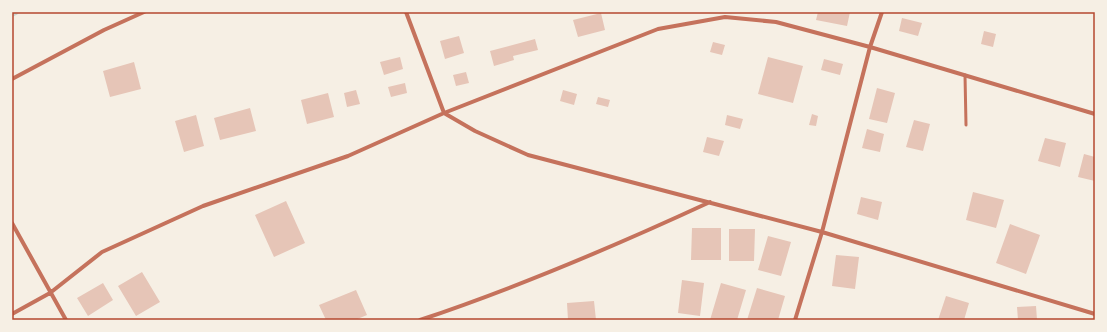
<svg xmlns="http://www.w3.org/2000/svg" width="1107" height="332" font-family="Commissioner,sans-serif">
<rect width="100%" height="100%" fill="#f6efe4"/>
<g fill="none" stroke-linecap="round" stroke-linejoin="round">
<path stroke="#c9d6d2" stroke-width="5.5" d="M12,14L16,12"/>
</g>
<path fill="#e6c5b7" d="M818,12H850L847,26L816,20Z
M601,13L605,30L578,37L573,20Z
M902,18L922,23L918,36L899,31Z
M984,31L996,34L993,47L981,44Z
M459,36L464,53L445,59L440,41Z
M535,39L538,50L513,56L514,60L494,66L490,51Z
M713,42L725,45L722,55L710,52Z
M400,57L403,69L384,75L380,62Z
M768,57L803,66L793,103L758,94Z
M824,59L843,64L840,75L821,70Z
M134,62L141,89L110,97L103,71Z
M466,72L469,83L456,86L453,75Z
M405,83L407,93L391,97L388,87Z
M877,88L895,93L887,123L869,119Z
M356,90L360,104L347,107L344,93Z
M563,90L577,94L574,105L560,101Z
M328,93L334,117L307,124L301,100Z
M598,97L610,100L608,107L596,104Z
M250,108L256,131L220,140L214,118Z
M812,114L818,116L816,126L809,125Z
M196,115L204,146L184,152L175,121Z
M727,115L743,119L740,129L725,125Z
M914,120L930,124L923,151L906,147Z
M867,129L884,134L880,152L862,148Z
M707,137L724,141L719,156L703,152Z
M1045,138L1066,143L1060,167L1038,161Z
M1084,154L1095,157V181L1078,177Z
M973,192L1004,200L996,228L966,220Z
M861,197L882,202L878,220L857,214Z
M286,201L305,243L274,257L255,215Z
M1010,224L1040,235L1026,274L996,263Z
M692,228H721V260H691Z
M729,229H755L754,261H729Z
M768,236L791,242L781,276L758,270Z
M836,255L859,257L855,289L832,286Z
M142,272L160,302L136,316L118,286Z
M682,280L704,283L700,316L678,313Z
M103,283L113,300L88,316L77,298Z
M721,283L746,290L737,320H710Z
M757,288L785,296L778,320H747Z
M356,290L367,315L355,320H326L319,305Z
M946,296L969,303L964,320H938Z
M594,301L596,320H568L567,303Z
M1036,306L1037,320H1018L1017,307Z"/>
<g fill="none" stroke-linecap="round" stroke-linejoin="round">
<path stroke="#c5725c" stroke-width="3" d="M965,75L966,125"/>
<path stroke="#c5725c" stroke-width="4" d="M406,12L444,113L475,131L528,155L822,232L1095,314
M12,79L104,30L144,12
M12,223L66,320
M12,314L50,293L102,252L203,206L348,156L444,113L658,29L725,17L776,22L870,47L1095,114
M420,320C519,287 615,246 710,202
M795,320L822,232L870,47L882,12"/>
</g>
<rect width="1107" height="332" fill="none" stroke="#f6efe4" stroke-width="26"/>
<rect x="13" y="13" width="1081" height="306" fill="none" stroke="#b5482f" stroke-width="1.5"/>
</svg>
